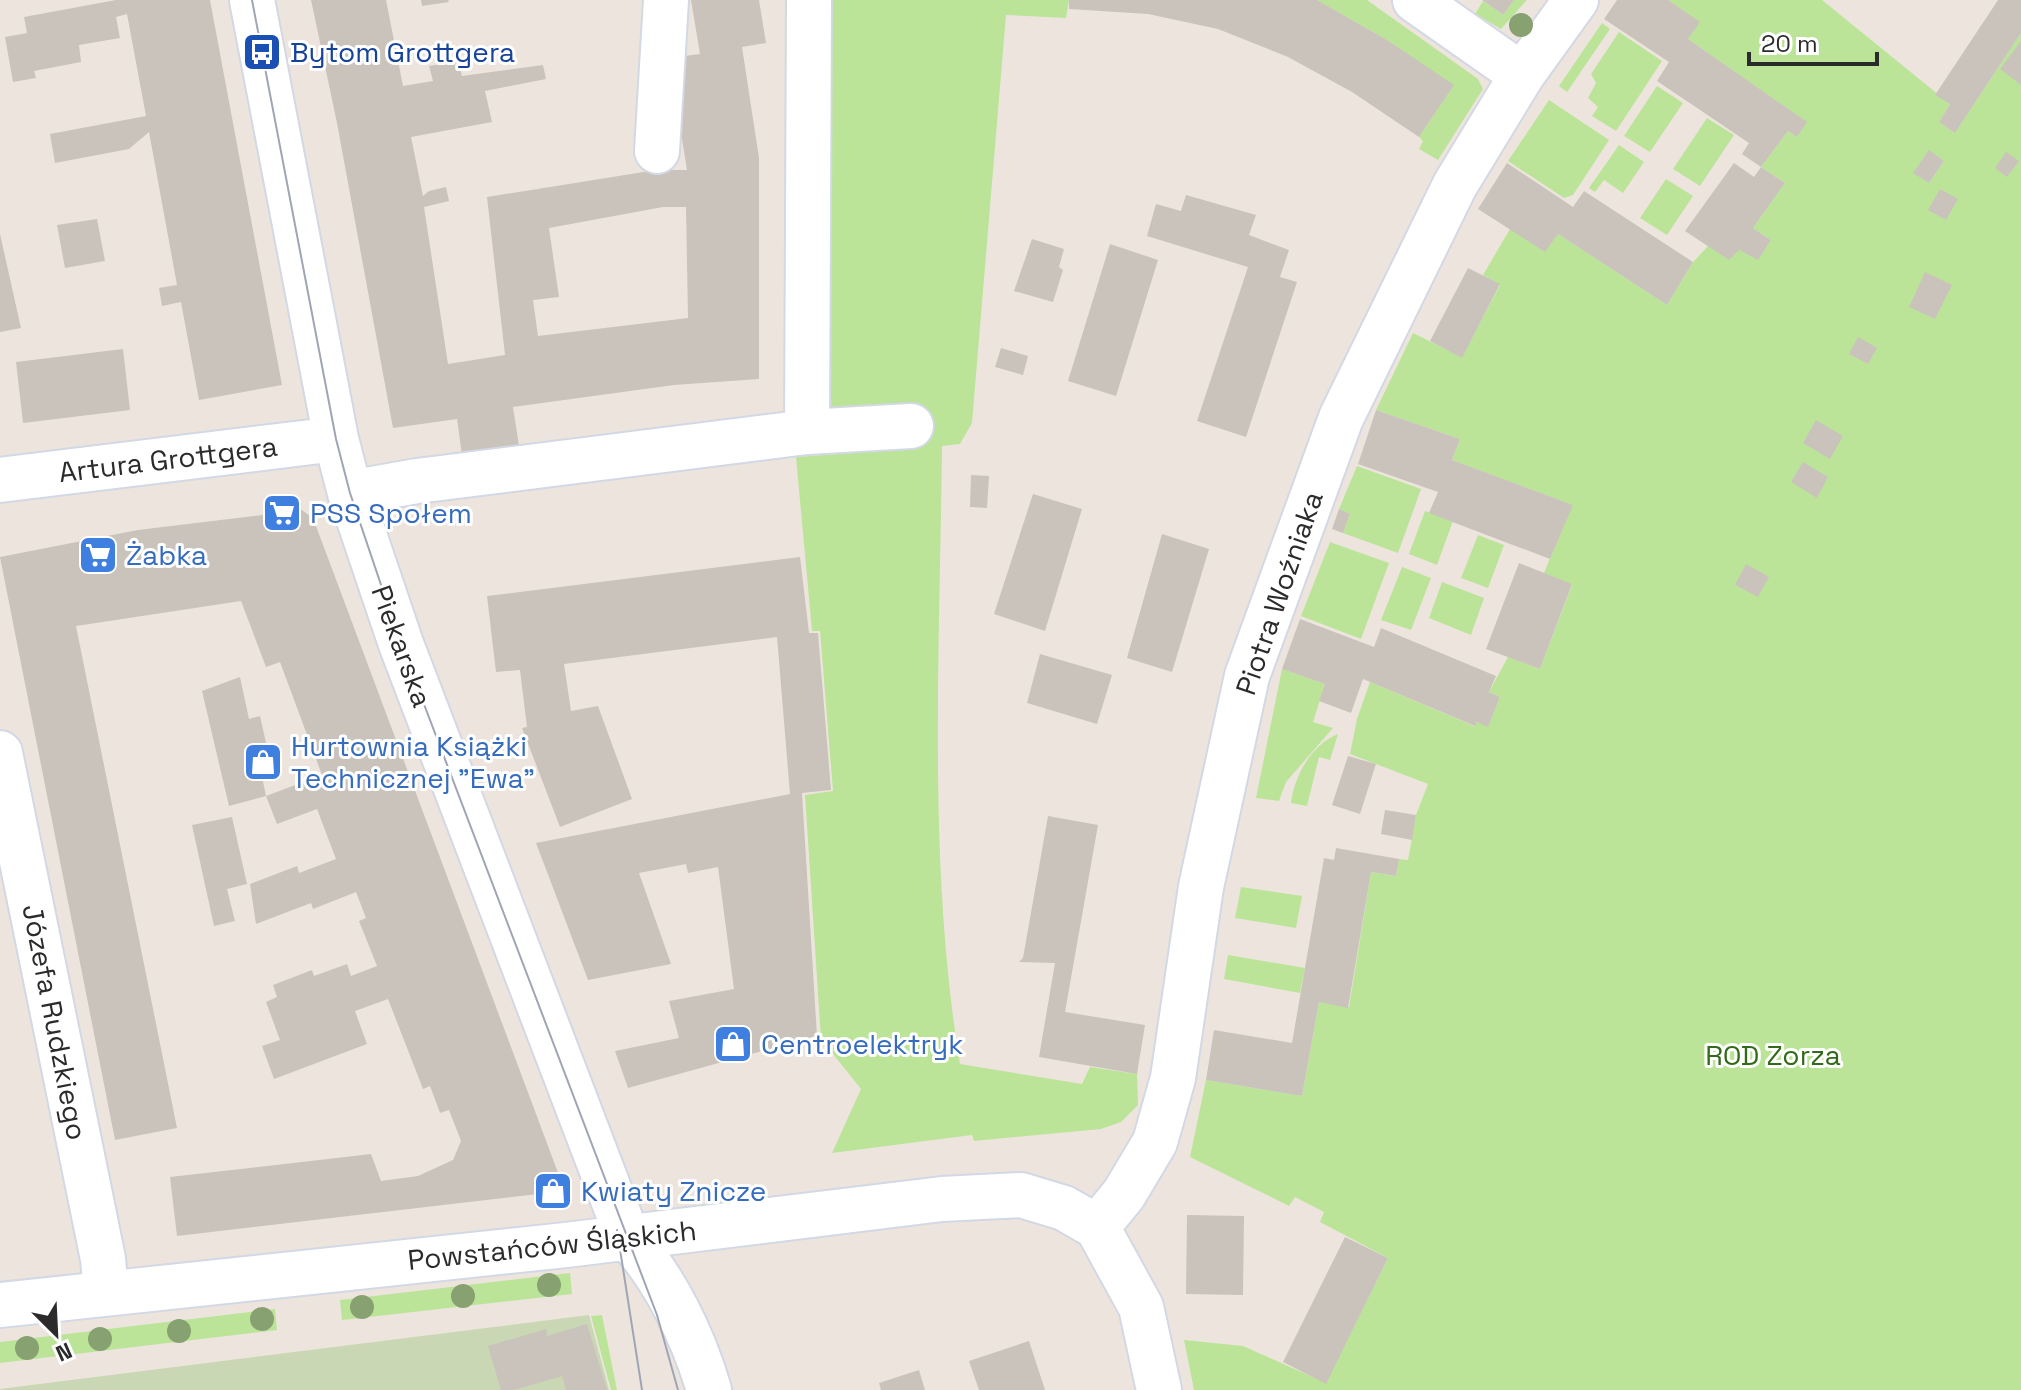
<svg xmlns="http://www.w3.org/2000/svg" width="2021" height="1390" font-family="'Space Grotesk',sans-serif">
<rect width="100%" height="100%" fill="#ede5dd"/>
<path fill="#bbe499" fill-rule="evenodd" d="M822,0H1069L1066,18L1006,15L972,423L960,444L942,446C940,648 927,865 960,1064L1082,1084L1090,1067L1137,1074L1138,1105L1121,1122L1101,1129L974,1141L972,1135L832,1153L861,1089L821,1039L805,795L833,791L820,631H812L796,457L854,453L855,409L820,411Z
M1317,0H1367L1478,79L1483,89L1438,160L1419,149L1423,141L1419,137L1453,86L1387,40Z
M1514,0H1527L1501,29L1475,14L1483,1L1503,15Z
M1668,0H1822L1950,104L1939,122L1955,133L2021,33V1390H1194L1184,1340L1243,1346L1326,1383L1388,1258L1320,1222L1324,1212L1295,1197L1289,1206L1190,1157L1206,1080L1302,1096L1319,1002L1349,1007L1371,872L1396,876L1399,859L1408,860L1416,815L1428,784L1350,754L1357,719L1370,682L1474,726L1477,722L1488,726L1500,697L1489,692L1508,657L1540,669L1572,585L1544,573L1572,505L1452,460L1460,439L1376,410L1413,333L1462,357L1500,285L1483,275L1510,229L1558,234L1667,305L1693,262L1708,246L1739,250L1758,259L1771,240L1753,228L1785,183L1761,167L1788,131L1797,137L1806,122L1688,39L1699,22ZM1929,151L1944,161L1929,183L1914,173Z
M1602,23L1610,29L1567,92L1559,86Z
M1619,32L1662,61L1616,131L1592,116L1598,107L1588,98L1596,83L1591,74Z
M1657,86L1683,103L1650,152L1624,136Z
M1549,100L1609,140L1573,195L1564,198L1508,161Z
M1707,118L1734,135L1700,186L1673,169Z
M1619,145L1644,162L1623,193L1604,180L1595,192L1589,188Z
M1666,179L1693,196L1667,235L1640,218Z
M1357,466L1421,489L1398,553L1343,533L1350,514L1339,509Z
M1425,511L1453,521L1437,565L1409,554Z
M1478,535L1504,545L1488,588L1461,578Z
M1330,542L1389,563L1361,639L1301,616Z
M1402,567L1431,578L1411,630L1381,620Z
M1442,582L1484,598L1471,635L1429,618Z
M1282,669L1325,684L1313,722L1333,728L1286,782L1279,801L1256,798Z
M1338,734L1330,760L1319,757L1307,806L1291,803C1294,776 1312,744 1338,734Z
M1241,887L1302,896L1296,928L1235,918Z
M1228,955L1305,968L1300,993L1224,979Z
M570,1273L572,1294L342,1320L340,1300Z
M275,1309L277,1330L0,1363V1342Z
M602,1315L617,1390H611L591,1316Z"/>
<path fill="#c9d7b4" d="M589,1315L609,1390H0V1389Z"/>
<path fill="#c9c3bc" fill-rule="evenodd" d="M116,0H210L282,385L199,400L181,302L162,306L159,288L177,285L149,132L129,149L55,163L50,134L146,116L127,14L116,17L120,38L79,45L81,62L34,71L36,78L13,82L5,37L27,33L24,17Z
M311,0H386L403,86L433,81L429,66L458,61L462,76L543,65L546,79L485,91L492,122L411,137L423,196L429,191L446,187L449,201L424,207L448,364L505,355L487,197L656,170H687L669,58L700,54L691,0H759L766,43L742,47L759,158V379L674,385L513,407L519,446L462,455L457,419L393,428L337,123ZM663,207H686L688,318L538,336L533,300L559,297L549,228Z
M421,0H448L449,2L422,6Z
M1069,0H1317L1387,40L1454,85L1419,137L1352,92L1288,57L1218,29L1148,14L1069,9Z
M1482,0H1514L1503,15Z
M1617,0H1668L1700,22L1688,39L1807,122L1797,137L1788,131L1761,167L1742,154L1749,143L1657,81L1669,62L1604,19Z
M1998,0H2021V33L1955,133L1939,122L1950,104L1935,95Z
M2021,41V85L2000,69Z
M1929,150L1944,161L1929,183L1913,173Z
M2006,152L2019,161L2007,177L1995,168Z
M1507,163L1573,207L1584,191L1693,262L1667,305L1558,234L1545,252L1478,209Z
M1734,163L1754,177L1761,167L1785,183L1753,228L1771,240L1758,260L1739,250L1729,260L1685,231Z
M1940,189L1958,199L1946,220L1928,210Z
M1186,195L1256,215L1249,235L1289,250L1280,277L1297,282L1246,437L1197,421L1248,267L1147,236L1156,204L1181,211Z
M97,219L105,261L65,268L57,225Z
M0,234L21,328L0,332Z
M1032,239L1064,249L1059,267L1063,270L1053,302L1014,291Z
M1110,244L1158,260L1116,396L1068,381Z
M1468,268L1500,284L1462,358L1430,341Z
M1925,272L1952,285L1935,319L1909,307Z
M1858,337L1877,348L1868,364L1849,354Z
M1001,348L1028,356L1023,375L995,367Z
M123,349L130,410L23,423L16,362Z
M1376,410L1460,439L1452,460L1573,505L1550,559L1429,513L1438,492L1358,464Z
M1816,420L1843,436L1830,459L1803,443Z
M1803,462L1828,477L1817,498L1791,482Z
M971,475L989,476L987,508L970,507Z
M1033,494L1082,509L1045,631L994,614Z
M299,508L313,518L563,1186L547,1193L177,1236L170,1177L371,1154L381,1181L418,1176L453,1160L461,1141L449,1110L440,1113L430,1086L423,1089L388,999L355,1011L367,1044L274,1079L262,1046L280,1040L266,1002L277,997L273,985L312,970L314,976L347,964L351,976L377,966L359,921L366,918L356,892L313,909L311,903L256,924L250,884L297,866L299,873L336,859L317,809L277,824L266,796L229,806L202,691L240,677L249,719L260,716L271,765L260,767L266,796L322,775L280,662L266,667L241,601L76,626L177,1128L115,1140L0,557L138,530L296,511Z
M1339,509L1350,514L1343,533L1332,529Z
M1162,534L1209,549L1172,672L1127,658Z
M800,557L809,633H818L831,790L802,793L817,1036L628,1088L615,1051L679,1038L669,1001L734,989L718,867L688,873L686,864L639,873L671,964L588,980L536,843L790,794L777,637L564,664L571,711L598,706L632,799L560,827L522,728L527,727L520,670L496,672L487,596Z
M1519,563L1572,584L1540,669L1486,649Z
M1746,564L1769,577L1758,597L1735,585Z
M1300,619L1374,647L1381,628L1496,676L1489,692L1500,697L1488,727L1477,722L1475,726L1363,679L1351,713L1319,701L1325,684L1282,669Z
M1040,654L1112,675L1097,724L1027,703Z
M1348,756L1376,764L1360,814L1332,805Z
M1385,810L1416,815L1412,840L1381,834Z
M1048,816L1098,825L1065,1012L1145,1025L1137,1074L1039,1057L1055,963L1019,962L1023,958Z
M232,817L247,884L227,889L235,921L214,926L192,825Z
M1336,848L1399,859L1396,876L1371,872L1348,1008L1319,1002L1302,1096L1206,1080L1214,1030L1292,1043L1324,858L1334,860Z
M1187,1215L1244,1216L1243,1295L1186,1294Z
M1345,1237L1388,1258L1326,1384L1283,1362Z
M587,1324L607,1390H566L562,1376L514,1390H501L488,1346L546,1329L547,1336Z
M1029,1341L1045,1390H979L969,1361Z
M919,1370L925,1390H881L879,1383Z"/>
<g fill="none" stroke-linecap="round" stroke-linejoin="round">
<g stroke="#d2d8e4" stroke-width="48">
<path id="minor" d="M252,0L336,439L350,493L401,644L627,1236C665,1279 693,1335 709,1390
M1415,0L1522,75
M657,151L666,0
M807,432L809,0
M0,480L336,439
M350,493L417,481L807,432L911,426
M0,753L103,1259L106,1292
M1097,1227L1124,1194L1155,1142L1173,1078L1201,887L1247,676L1341,418L1455,185L1522,75L1576,0
M0,1305L566,1245L942,1199L1021,1195L1064,1208L1097,1227L1141,1307L1159,1390"/>
</g>
<use href="#minor" stroke="#fff" stroke-width="44"/>
<path stroke="#a0a5b6" stroke-width="2" d="M252,0L336,439L350,493L401,644L657,1315L678,1390
M617,1230L642,1390"/>
</g>
<g fill="#87a171">
<circle cx="1521" cy="25" r="12"/>
<circle cx="549" cy="1285" r="12"/>
<circle cx="463" cy="1296" r="12"/>
<circle cx="362" cy="1307" r="12"/>
<circle cx="262" cy="1319" r="12"/>
<circle cx="179" cy="1331" r="12"/>
<circle cx="100" cy="1339" r="12"/>
<circle cx="27" cy="1348" r="12"/>
</g>
<defs>
<g id="bus-square" transform="scale(2)"><rect x="-9" y="-9" width="18" height="18" rx="4" fill="#1a4fb4" stroke="#fff"/><path d="M-5-6H5V4H4V6H2V4H-2V6H-4V4H-5ZM-3.5-4V0h7V-4ZM-3.5 1.2v1.5H-2V1.2ZM2 1.2v1.5H3.5V1.2Z" fill="#fff"/></g>
<g id="supermarket-square" transform="scale(2)"><rect x="-9" y="-9" width="18" height="18" rx="4" fill="#3f7fe0" stroke="#fff"/><path d="M-6-5.5h2.5l.6 2H6L4.5 2H-2.5L-4.4-4H-6ZM-1.5 3.2a1.3 1.3 0 1 0 .1 0ZM3 3.2a1.3 1.3 0 1 0 .1 0Z" fill="#fff"/></g>
<g id="shop-square" transform="scale(2)"><rect x="-9" y="-9" width="18" height="18" rx="4" fill="#3f7fe0" stroke="#fff"/><path d="M-5-2.5h2.3a2.7 3.5 0 0 1 5.4 0H5L5.5 6h-11ZM-1.5-2.5h3a1.5 2.3 0 0 0-3 0Z" fill="#fff"/></g>
</defs>
<g fill-rule="evenodd">
<use href="#bus-square" x="262" y="52"/>
<use href="#supermarket-square" x="282" y="513"/>
<use href="#supermarket-square" x="98" y="555"/>
<use href="#shop-square" x="263" y="762"/>
<use href="#shop-square" x="733" y="1044"/>
<use href="#shop-square" x="553" y="1191"/>
</g>
<g text-anchor="middle" stroke-width="6" stroke-linejoin="round" paint-order="stroke">
<g font-size="28" fill="#164399" stroke="#fff" text-anchor="start">
<text x="290" y="62">Bytom Grottgera</text>
</g>
<g font-size="28" fill="#2b2b2b" stroke="#fff">
<text transform="translate(168 459) rotate(-7)" y="10">Artura Grottgera</text>
<text transform="translate(1279 593) rotate(-71)" y="10">Piotra Woźniaka</text>
<text transform="translate(402 646) rotate(70)" y="10">Piekarska</text>
<text transform="translate(55 1022) rotate(79)" y="10">Józefa Rudzkiego</text>
<text transform="translate(552 1245) rotate(-6)" y="10">Powstańców Śląskich</text>
</g>
<g font-size="28" fill="#366cbe" stroke="#fff" text-anchor="start">
<text x="310" y="523">PSS Społem</text>
<text x="126" y="565">Żabka</text>
<text x="291" y="756">Hurtownia Książki<tspan x="291" dy="32">Technicznej "Ewa"</tspan></text>
<text x="761" y="1054">Centroelektryk</text>
<text x="581" y="1201">Kwiaty Znicze</text>
</g>
<g font-size="28" fill="#336a19" stroke="#fff">
<text x="1773" y="1065">ROD Zorza</text>
</g>
</g>
<g transform="translate(56 1334) rotate(156)" stroke="#ffffff" stroke-width="6" paint-order="stroke">
<path d="M0-6L14 30L0 20L-14 30Z" fill="#2b2b2b"/>
<text y="-12" font-size="22" font-weight="bold" text-anchor="middle" fill="#2b2b2b">N</text>
</g>
<path d="M1749 52v12h128v-12" fill="none" stroke="#2b2b2b" stroke-width="4"/>
<text x="1761" y="52" font-size="24" fill="#2b2b2b" stroke="#ffffff" stroke-width="6" paint-order="stroke">20 m</text>
</svg>
